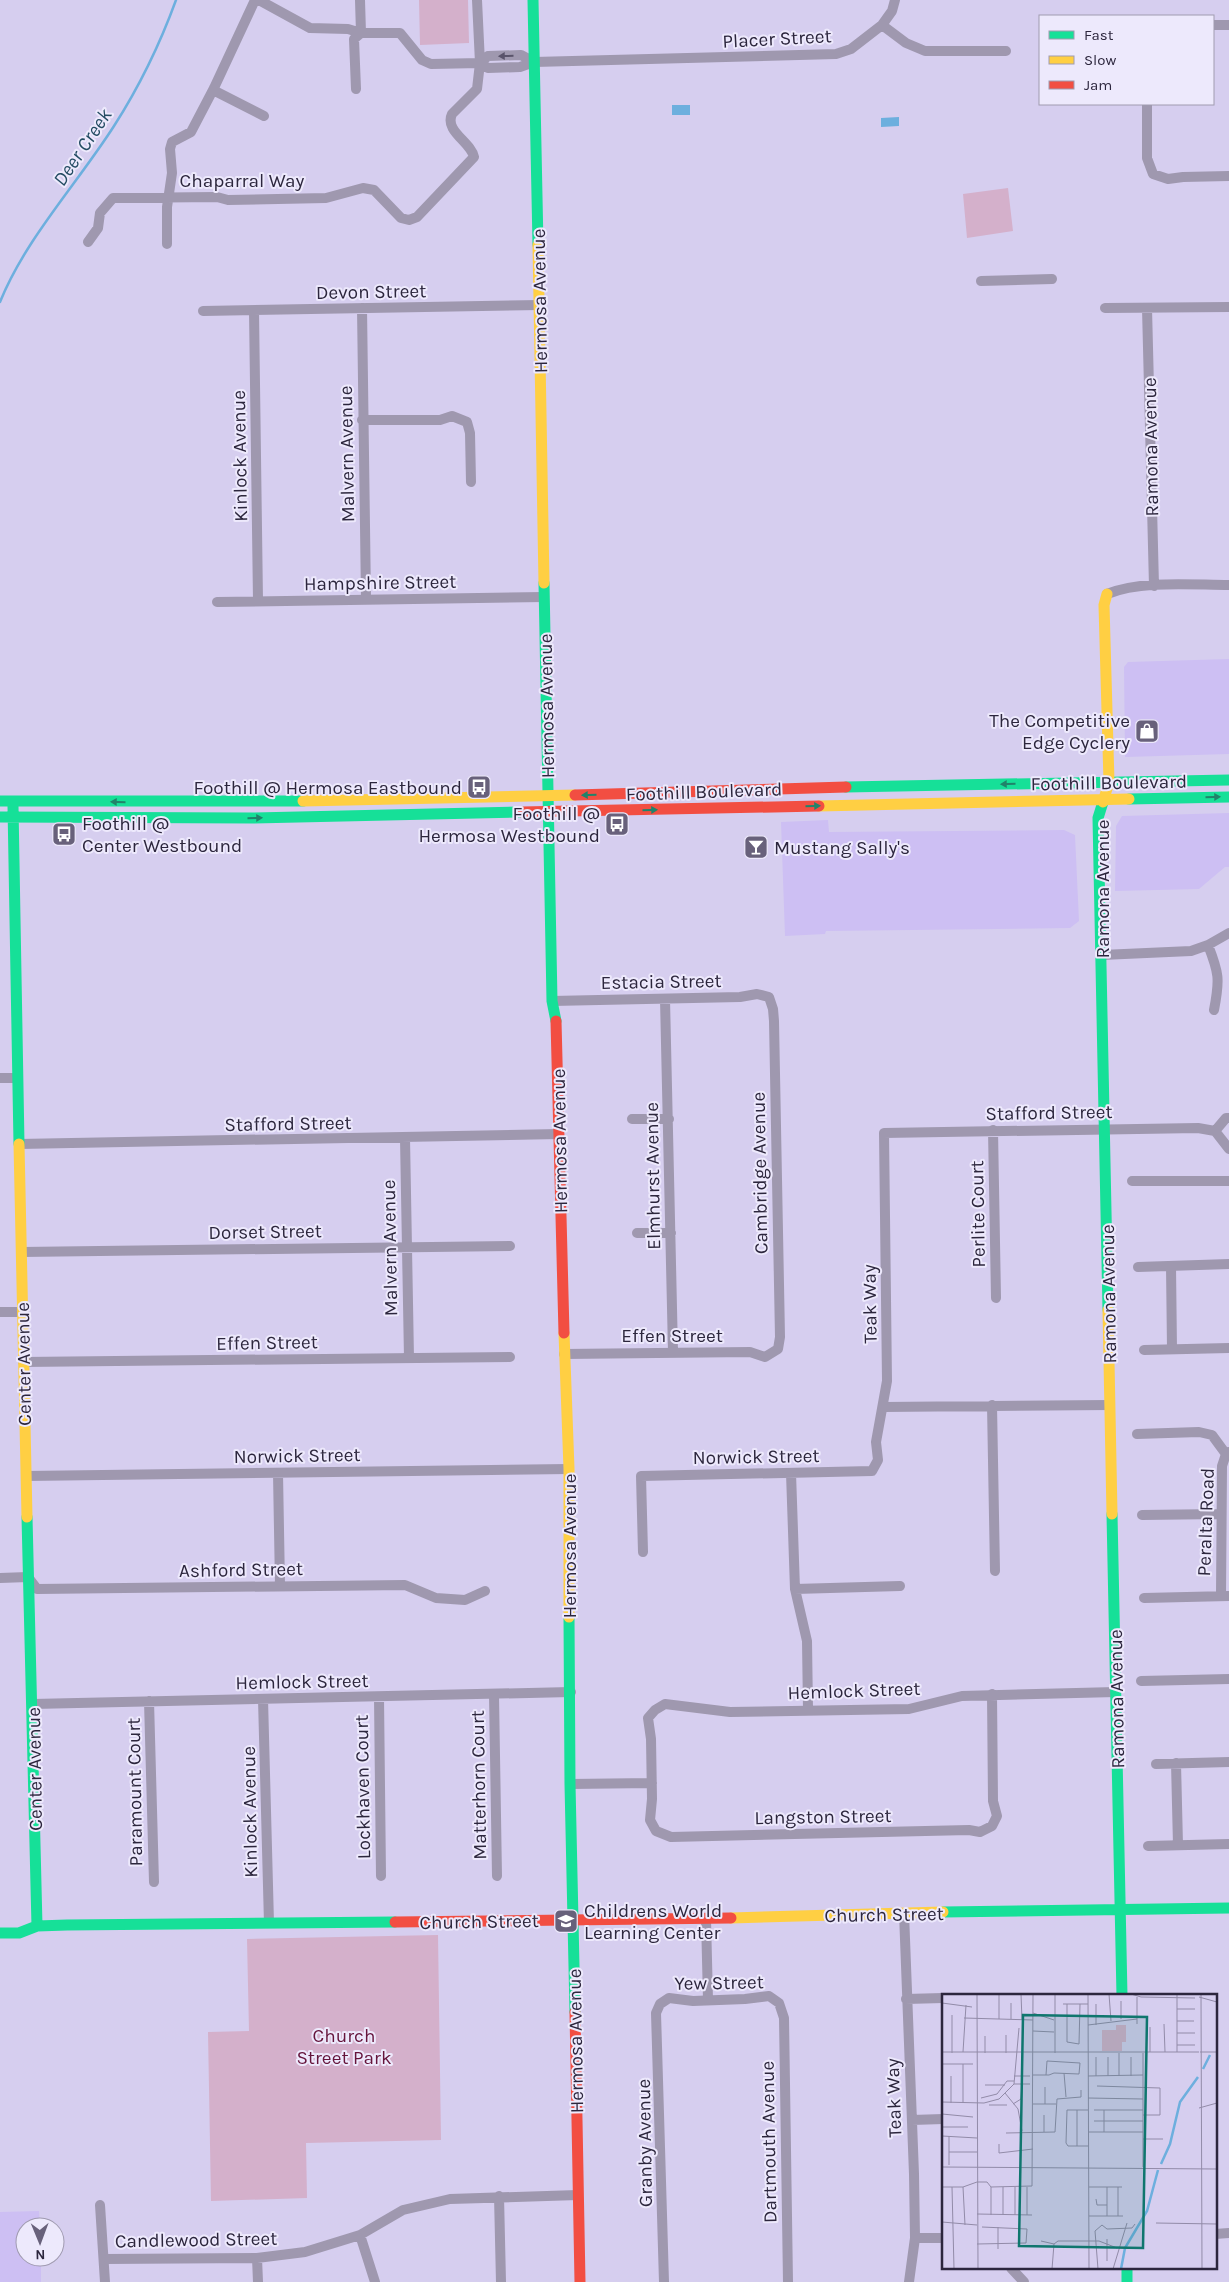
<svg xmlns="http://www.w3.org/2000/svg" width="1229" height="2282" font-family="Karla,sans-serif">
<rect width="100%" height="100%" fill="#d6ceef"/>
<path fill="#cdbff3" d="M1229,659V754L1125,757L1124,667L1128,662Z
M1229,813V867H1225L1199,889L1115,891L1116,826L1122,816Z
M828,820L829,832L1064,830L1075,835L1079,921L1070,928L826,931L825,934L785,936L781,822Z
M39,2211L40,2227H25V2257H41V2282H0V2212Z"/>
<path fill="#d4b0cb" d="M419,0H468L469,43L420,45Z
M1008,188L1013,231L967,238L963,194Z
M438,1935L441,2140L306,2143L307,2198L211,2201L208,2032L249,2031L247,1939Z"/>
<path fill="#6dafde" d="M672,105H690V115H672Z
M899,117V126L881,127V118Z"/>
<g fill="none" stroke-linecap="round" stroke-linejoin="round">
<path stroke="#6dafde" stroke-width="2.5" d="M0,302C26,238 77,184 114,126C139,87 160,44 176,0"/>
<path stroke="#9f98af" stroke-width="10" d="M259,0L310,28L348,29L361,33H400L422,60L431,64L480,63L488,68L520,67L534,62L836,54L851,49L882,25L906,43L925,51H1006
M882,25L892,11L895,0
M1213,25H1229
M480,63L488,56L521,55L534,62
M356,89L354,39L361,33L360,0
M213,90L264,116
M1147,104V158L1153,174L1168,179L1183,177L1229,176
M88,242L98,228L100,213L113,198L217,197L228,200L326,198L363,188L374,190L401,218L409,220L417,217L474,157C471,142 444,131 452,114L477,89L480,63L477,0
M167,244V207L172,173L170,149L172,142L191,132L214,88L255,0
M981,281L1052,279
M362,308L366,599
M1105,308L1229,307
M1147,308L1154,586
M203,311L540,305
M254,311L258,601
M362,420H440L452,416L467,422L470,433L471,482
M1107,594C1142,580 1192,585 1229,585
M217,602L544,597
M1208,945C1219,973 1220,979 1214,1010
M1102,955L1191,951L1208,945L1229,933
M665,999L673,1352
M552,1001L740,997L757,994L769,997L773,1009L774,1021L780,1337L778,1349L765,1357L750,1352L564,1354
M0,1078H17
M632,1119H669
M993,1130L996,1298
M1215,1131L1229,1149
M1215,1131L1226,1118H1229
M405,1138L409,1358
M19,1144L559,1134
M1132,1181H1229
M637,1233H671
M21,1252L510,1246
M1171,1266L1172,1349
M1138,1267L1229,1264
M0,1312H22
M1144,1350L1229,1348
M23,1362L510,1357
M992,1405L995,1571
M884,1407L1110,1405
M1137,1434L1199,1432L1212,1435L1226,1454
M278,1473L280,1586
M791,1473L795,1589L807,1641L808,1710
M26,1476L569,1469
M1142,1515L1221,1514
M643,1552L641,1476L872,1471L878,1460L876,1442L887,1381L884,1133L1198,1128L1215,1131
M0,1578L28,1577L37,1589L405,1585L436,1598L465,1600L485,1591
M795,1589L900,1586
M1221,1596L1222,1466L1226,1454L1229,1452
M1144,1598L1229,1596
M1141,1681L1229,1679
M992,1694L993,1801L997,1816L992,1826L980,1832L969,1830L671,1837L656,1831L650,1820L652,1799L651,1739L648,1718L655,1710L665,1704L730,1712L909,1709L962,1696L1116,1692
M494,1695L497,1876
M379,1697L381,1876
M263,1699L269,1923
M149,1701L154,1882
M33,1704L571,1692
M1176,1763L1178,1845
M1156,1764L1229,1762
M570,1784L652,1783
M1148,1846L1229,1844
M904,1913L914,2174L915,2238L909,2282
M706,1919L708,2000
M906,1999L943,1998
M912,2120L943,2119
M499,2196L501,2282
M100,2205L105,2282
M1215,2234L1229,2233
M360,2235L375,2282
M915,2238H943
M257,2258L258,2282
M105,2259L257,2258L305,2252L360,2235L403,2210L450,2199L578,2195
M1011,2268L1024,2282
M664,2282L656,2013L660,2004L669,1998L693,2001L745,1999L769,1996L779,2003L784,2018L788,2282"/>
<path stroke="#16e098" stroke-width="11" d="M533,0L538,245
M544,583L552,1001L556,1021
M846,787L1229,780
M1129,799L1229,797
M0,801H303
M1103,802L1098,818L1108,1310
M13,806L19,1144
M0,817L254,818L522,812
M1112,1514L1122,1996
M27,1517L37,1926
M569,1617L570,1784L575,2012
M943,1912L1229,1908
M0,1933H19L37,1926L67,1925L395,1922
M1127,2268V2282"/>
<path stroke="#ffcf43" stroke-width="11" d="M538,245L544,583
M303,801L575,795
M1103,802L1109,782L1104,605L1107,594
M819,806L1129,799
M19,1144L27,1517
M1108,1310L1112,1514
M564,1333L569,1469V1617
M731,1918L943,1912"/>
<path stroke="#f24e42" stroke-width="11" d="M575,795L846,787
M522,812L819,806
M556,1021L564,1333
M395,1922L731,1918
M575,2012L580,2282"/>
</g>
<defs><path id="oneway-solid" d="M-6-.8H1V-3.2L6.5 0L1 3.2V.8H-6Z" transform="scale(1.25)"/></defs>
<use fill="#5a546b" href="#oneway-solid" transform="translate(506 56) rotate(179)"/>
<g fill="#21836a">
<use href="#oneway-solid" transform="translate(1008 784) rotate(179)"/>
<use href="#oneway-solid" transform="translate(589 795) rotate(178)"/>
<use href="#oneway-solid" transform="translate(1213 797) rotate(-1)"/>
<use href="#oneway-solid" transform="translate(118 802) rotate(-179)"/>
<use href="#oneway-solid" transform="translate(813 806) rotate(-2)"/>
<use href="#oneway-solid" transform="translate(650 810) rotate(-2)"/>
<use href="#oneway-solid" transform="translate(255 818) rotate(-1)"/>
</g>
<defs>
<g id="shop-square" transform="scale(1.25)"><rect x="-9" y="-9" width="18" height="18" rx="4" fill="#68617b" stroke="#ede9fc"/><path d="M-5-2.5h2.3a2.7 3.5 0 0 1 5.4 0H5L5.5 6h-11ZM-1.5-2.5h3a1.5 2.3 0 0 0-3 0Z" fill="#fff"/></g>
<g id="bus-square" transform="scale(1.25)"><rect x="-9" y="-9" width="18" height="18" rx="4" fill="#68617b" stroke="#ede9fc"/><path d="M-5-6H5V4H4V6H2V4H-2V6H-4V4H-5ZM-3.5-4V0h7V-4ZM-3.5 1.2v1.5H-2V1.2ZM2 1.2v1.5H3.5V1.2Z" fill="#fff"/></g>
<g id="bar-square" transform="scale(1.25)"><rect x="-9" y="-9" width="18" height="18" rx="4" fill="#68617b" stroke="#ede9fc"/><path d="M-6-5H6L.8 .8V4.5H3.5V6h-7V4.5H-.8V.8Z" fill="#fff"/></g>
<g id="school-square" transform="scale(1.25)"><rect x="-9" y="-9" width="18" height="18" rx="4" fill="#68617b" stroke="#ede9fc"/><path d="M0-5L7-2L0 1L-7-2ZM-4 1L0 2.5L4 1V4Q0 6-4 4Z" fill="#fff"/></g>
</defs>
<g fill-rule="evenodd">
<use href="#shop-square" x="1147" y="731"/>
<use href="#bus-square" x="479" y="787"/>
<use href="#bus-square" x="617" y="824"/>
<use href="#bus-square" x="64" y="834"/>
<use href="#bar-square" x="756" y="847"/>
<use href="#school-square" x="566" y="1921"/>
</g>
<g text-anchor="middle" stroke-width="4" stroke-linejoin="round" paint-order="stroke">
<g font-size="19" fill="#2c263d" stroke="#ede9fc">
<text transform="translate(777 38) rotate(-3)" y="7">Placer Street</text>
<text x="242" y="187">Chaparral Way</text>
<text transform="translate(371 291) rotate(-1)" y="7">Devon Street</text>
<text transform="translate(539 301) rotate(-91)" y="7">Hermosa Avenue</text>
<text transform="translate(1150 447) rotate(-91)" y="7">Ramona Avenue</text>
<text transform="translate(346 454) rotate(-91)" y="7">Malvern Avenue</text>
<text transform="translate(239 456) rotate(-91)" y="7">Kinlock Avenue</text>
<text transform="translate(380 582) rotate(-1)" y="7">Hampshire Street</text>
<text transform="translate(546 706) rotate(-91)" y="7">Hermosa Avenue</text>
<text transform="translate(1109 782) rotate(-1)" y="7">Foothill Boulevard</text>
<text transform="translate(704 791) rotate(-2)" y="7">Foothill Boulevard</text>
<text transform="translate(1102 889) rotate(-90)" y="7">Ramona Avenue</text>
<text transform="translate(661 981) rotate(-1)" y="7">Estacia Street</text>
<text transform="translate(1049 1112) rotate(-1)" y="7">Stafford Street</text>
<text transform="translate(288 1123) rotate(-1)" y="7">Stafford Street</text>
<text transform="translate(559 1141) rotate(-91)" y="7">Hermosa Avenue</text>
<text transform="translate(759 1173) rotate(-91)" y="7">Cambridge Avenue</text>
<text transform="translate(652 1176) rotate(-91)" y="7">Elmhurst Avenue</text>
<text transform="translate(977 1214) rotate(-91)" y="7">Perlite Court</text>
<text transform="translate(265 1231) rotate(-1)" y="7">Dorset Street</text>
<text transform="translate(389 1248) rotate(-91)" y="7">Malvern Avenue</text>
<text transform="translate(1108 1294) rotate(-91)" y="7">Ramona Avenue</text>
<text transform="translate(869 1304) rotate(-91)" y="7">Teak Way</text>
<text x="672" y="1342">Effen Street</text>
<text transform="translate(267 1342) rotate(-1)" y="7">Effen Street</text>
<text transform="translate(23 1364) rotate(-91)" y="7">Center Avenue</text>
<text transform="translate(297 1455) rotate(-1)" y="7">Norwick Street</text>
<text transform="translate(756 1456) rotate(-1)" y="7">Norwick Street</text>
<text transform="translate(1205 1522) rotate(-88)" y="7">Peralta Road</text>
<text transform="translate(569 1546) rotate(-90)" y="7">Hermosa Avenue</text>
<text transform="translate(241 1569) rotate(-1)" y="7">Ashford Street</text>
<text transform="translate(302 1681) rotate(-1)" y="7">Hemlock Street</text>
<text transform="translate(854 1690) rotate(-2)" y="7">Hemlock Street</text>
<text transform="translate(1116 1699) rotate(-91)" y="7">Ramona Avenue</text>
<text transform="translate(34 1769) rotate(-91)" y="7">Center Avenue</text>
<text transform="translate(478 1785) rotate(-91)" y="7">Matterhorn Court</text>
<text transform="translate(362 1787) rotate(-91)" y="7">Lockhaven Court</text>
<text transform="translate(134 1792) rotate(-91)" y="7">Paramount Court</text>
<text transform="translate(249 1812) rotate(-91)" y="7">Kinlock Avenue</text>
<text transform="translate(823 1816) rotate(-1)" y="7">Langston Street</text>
<text transform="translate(884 1914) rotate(-1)" y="7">Church Street</text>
<text transform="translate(479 1921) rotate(-1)" y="7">Church Street</text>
<text transform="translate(719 1982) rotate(-1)" y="7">Yew Street</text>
<text transform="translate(575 2041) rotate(-91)" y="7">Hermosa Avenue</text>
<text transform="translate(893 2098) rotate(-92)" y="7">Teak Way</text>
<text transform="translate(768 2142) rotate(-91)" y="7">Dartmouth Avenue</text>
<text transform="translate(644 2143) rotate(-91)" y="7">Granby Avenue</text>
<text transform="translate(196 2239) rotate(-1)" y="7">Candlewood Street</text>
</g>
<g font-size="19" fill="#2c263d" stroke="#ede9fc" text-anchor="end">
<text x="1130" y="727">The Competitive<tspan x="1130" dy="22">Edge Cyclery</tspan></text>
<text x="462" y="794">Foothill @ Hermosa Eastbound</text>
<text x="600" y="820">Foothill @<tspan x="600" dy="22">Hermosa Westbound</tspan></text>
<text x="82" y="830" text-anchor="start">Foothill @<tspan x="82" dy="22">Center Westbound</tspan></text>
<text x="774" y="854" text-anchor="start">Mustang Sally's</text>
<text x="584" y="1917" text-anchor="start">Childrens World<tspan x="584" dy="22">Learning Center</tspan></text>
</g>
<g font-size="19" fill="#65143b" stroke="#ede9fc">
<text x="344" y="2042">Church<tspan x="344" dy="22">Street Park</tspan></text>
</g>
<g font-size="20" font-style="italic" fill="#244c63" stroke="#ede9fc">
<text transform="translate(82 147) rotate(-56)" y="7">Deer Creek</text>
</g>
</g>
<g transform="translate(942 1994)">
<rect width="275" height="275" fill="#d6ceef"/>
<path d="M174,31H184V48H180V57H160V36H174Z" fill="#d4b0cb"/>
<path fill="none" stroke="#6dafde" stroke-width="2.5" d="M261,75L268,61M219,170L228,150L238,108L256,83M179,275L183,254L205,217L216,176"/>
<path fill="none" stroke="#928ba8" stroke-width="1" d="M35,0L36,275M57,0V25M79,0L80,26M146,0L147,275M167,0L169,27M189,0L199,3L253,4M235,0V58M259,0L260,275M257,3L275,8M179,7V25M0,9L30,13M121,10H146M125,10V48L137,50L138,10M154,10V31M235,15H253M91,19L112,26M22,24L91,26M69,25V9M235,27H252M195,30V3M222,30L223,58M146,31L195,25M208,33V58M91,37L112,38M235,39H253M64,41V59M43,42V59M235,51H253M0,58H257M21,58L24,11M258,58H275M10,59V21M113,59V0M177,59V82M201,59V173M189,63V82M0,70H31M21,70V109M122,79L124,103M91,81H107L112,79L137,80L138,69L105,67L104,81M72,82H88M146,82L201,81M154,82V63M166,82V63M72,90L77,34M72,90H88M43,91H63M155,92L218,94V121H201M103,93V110M63,99L76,115L80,137M39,104L55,100L65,87H72M146,104L201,105M0,108L42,109L57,105L72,90M9,109V82M71,110L79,105L80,90M91,110H114M47,111H65M257,114L275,109M135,116V152M146,116H125L124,149L126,152H147M152,116H201M0,120L31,123M152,127H201M0,133H26M102,138V121M146,138H201M162,138V116M64,139L113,138L115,105L139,103V96M0,142L35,144M201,145H221M57,150V159L91,155M7,158H35M7,171V142M0,173L275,175M0,193H21L35,188H45L49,193L90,192L91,0M10,193L12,275M21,193L23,231M49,193V221M61,193V221M85,193V221M147,193H180M154,205L155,211H165M35,220L90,221M73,221V193M147,222H181M165,222V193M176,222V193M0,228L35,231M214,229L275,230M56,233V255M99,247L112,250L116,247H157L175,254M35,250L84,249L85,235L40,233M165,267V245M110,275L112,250M156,275L153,237L160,231L165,235L190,234L193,230M171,275L185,229"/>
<path fill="#0f766e" fill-opacity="0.15" stroke="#0f766e" stroke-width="2.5" d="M81,21L205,23L201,254L77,252Z"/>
<rect width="275" height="275" fill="none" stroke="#2c263d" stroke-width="2.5"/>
</g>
<rect x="1039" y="15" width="175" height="90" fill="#ede9fc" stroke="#a09bb0"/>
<rect x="1049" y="31" width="25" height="8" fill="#16e098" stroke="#a09bb0"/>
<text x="1084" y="40" font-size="15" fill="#2c263d">Fast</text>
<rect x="1049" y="56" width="25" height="8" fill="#ffcf43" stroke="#a09bb0"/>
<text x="1084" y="65" font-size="15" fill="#2c263d">Slow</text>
<rect x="1049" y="81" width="25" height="8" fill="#f24e42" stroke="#a09bb0"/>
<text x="1084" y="90" font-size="15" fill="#2c263d">Jam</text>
<g transform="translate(40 2242) rotate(179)"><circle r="24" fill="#ede9fc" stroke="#a09bb0"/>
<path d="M0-4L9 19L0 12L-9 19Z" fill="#68617b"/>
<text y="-8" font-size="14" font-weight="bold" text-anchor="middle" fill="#2c263d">N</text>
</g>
</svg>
